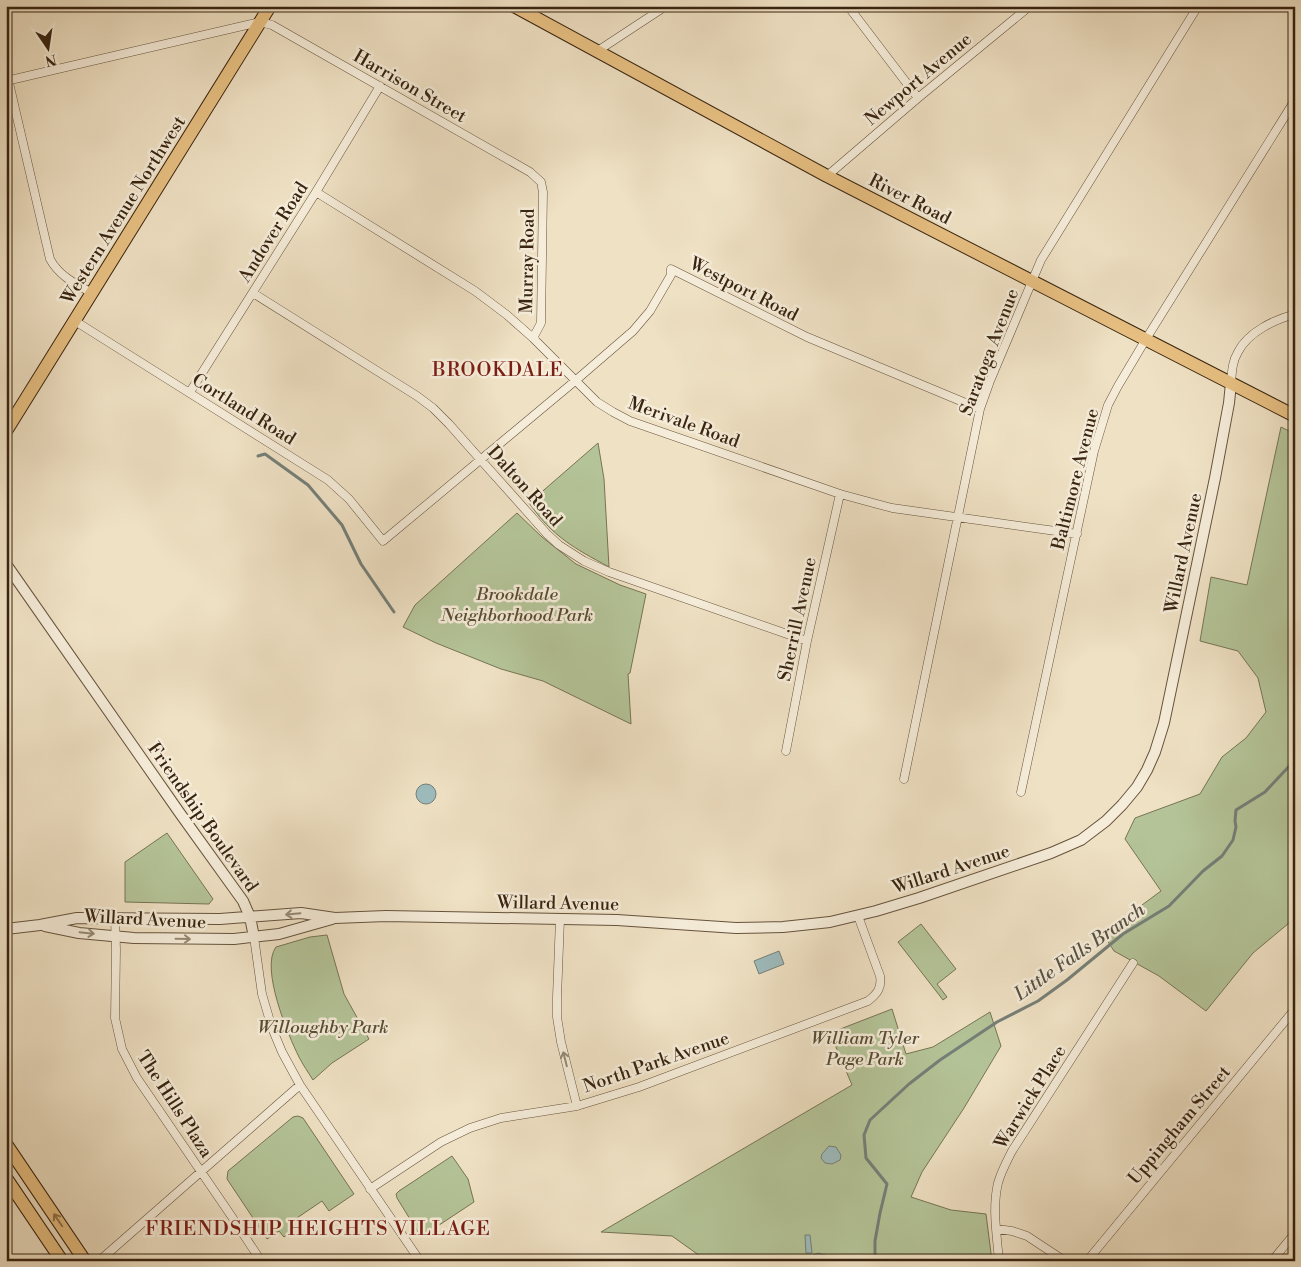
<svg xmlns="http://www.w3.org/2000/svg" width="1301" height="1267" font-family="'Libre Bodoni',serif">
<rect width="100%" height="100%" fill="#efe1c4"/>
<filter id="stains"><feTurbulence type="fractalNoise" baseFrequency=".004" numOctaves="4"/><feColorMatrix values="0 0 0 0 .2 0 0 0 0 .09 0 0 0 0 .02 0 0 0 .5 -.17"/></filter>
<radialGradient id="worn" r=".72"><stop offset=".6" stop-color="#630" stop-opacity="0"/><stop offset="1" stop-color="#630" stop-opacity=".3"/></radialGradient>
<path fill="#b4c498" stroke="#767454" d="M1281,427L1295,434V918L1253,953L1206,1011L1159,976L1114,951L1107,940H1108L1104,933L1161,891L1125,839L1135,818L1200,794L1222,757L1246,738L1266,712L1258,678L1238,651L1200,641L1211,577L1247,585Z
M598,443L604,479L609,567C574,548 553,537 529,503Z
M517,513L542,537L576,564L620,585L646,594L630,673L628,674L631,724L543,681L501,669L436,643L403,627L415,605Z
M167,833L213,899L209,904L125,902V862Z
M921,924L956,969L937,984L947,997L943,1000L898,942Z
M327,935L344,994L369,1039L332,1063L313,1080C308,1072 303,1065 299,1057C288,1035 260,968 276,947L310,937Z
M892,1009L906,1054L933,1047L990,1012L1001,1046L964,1108L922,1172L911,1197L951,1210L986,1214L992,1261H920V1257L917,1261H707L672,1236L601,1232L852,1085L830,1033Z
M298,1116L303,1118L354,1194L329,1211L322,1201L291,1222L295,1229L284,1237L279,1231L267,1239L227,1179L228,1171L293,1117Z
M452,1156L468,1179L474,1202L421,1237L397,1198L396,1194L399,1191Z"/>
<path fill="#9dbbbd" stroke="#757f78" d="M416 794a10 10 0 1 1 20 0a10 10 0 1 1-20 0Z
M779,951L784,964L759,974L754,961Z
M829,1146L836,1147L841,1155L840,1160L832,1164L825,1163L821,1158L822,1154Z
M805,1235H810L812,1253H806Z
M818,1253L829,1256L831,1261H810L813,1255Z"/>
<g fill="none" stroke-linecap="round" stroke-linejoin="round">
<path stroke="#757f78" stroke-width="3" d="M258,456L265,454L308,485L342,525L361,564L394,612
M875,1261V1241L880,1213L887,1184L866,1158L864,1135L870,1120L909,1084L940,1060L997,1022L1038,1001L1067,980L1123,934L1169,906L1203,871L1222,856L1233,840L1236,827L1235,821L1236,810L1265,792L1295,760"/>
<g stroke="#66533d" stroke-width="9">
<path id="minor" d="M848,6L918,98
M596,52L666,6
M6,70L50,259C59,276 76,284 92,293
M6,81L260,22L272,25L530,172L541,182L543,192L541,323L533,338
M827,176L918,98L1030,6
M316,192L475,291L507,315L533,338L597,402L613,412L630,421L840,494L892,508L1077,534
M253,293L417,396L433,408L449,424L488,468L547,534L559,545L584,561L609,572L807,641
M75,321L328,480L349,499L383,541L575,381L633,331L650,311L671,275V269L807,337L980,409
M1231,383C1232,372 1232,362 1238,352C1248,332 1274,320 1295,314
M190,392L316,192L380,86
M786,751L807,641L840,494
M904,779L980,409L990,381L1041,260L1198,6
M1021,792L1094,451L1108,405L1118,386L1146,339L1295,100
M115,918L116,950L115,1018L122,1049L137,1078L232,1217L261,1261
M560,919L557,997V1017L561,1042L577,1106
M254,937L262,994L272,1028L282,1052L300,1085L420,1261
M370,1189L441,1142L470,1128L501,1118L577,1106L639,1087L868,1001C877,994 882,988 880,976L858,916
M997,1229L1012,1231L1027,1236L1065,1261
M99,1261L300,1085
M999,1261C997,1236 992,1208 998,1183C1001,1172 1007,1161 1012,1151L1133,963
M1087,1261L1295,1009
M1272,1261L1295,1233"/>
</g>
<g stroke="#66533d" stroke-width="12">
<path id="tertiary" d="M6,564L179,812L243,901L250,917L254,937
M45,926L79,933L134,938L234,939L279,934L332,919
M6,929L40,925L77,918L220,919L301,913L335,918L386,916L617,920L736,928L783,927L830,922L876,911L919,898L1051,853L1081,840L1106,821L1122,805L1137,787L1147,770L1155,752L1164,723L1215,478L1229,403L1231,383"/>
</g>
<g stroke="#382410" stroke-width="14">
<path id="primary" d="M514,6L827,176L1295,416
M6,431L270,6
M6,1144L85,1261
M6,1178L62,1261"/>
</g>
<use href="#minor" stroke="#f5ecd9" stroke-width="8"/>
<use href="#tertiary" stroke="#f5ecd9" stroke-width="10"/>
<use href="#primary" stroke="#e8c082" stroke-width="12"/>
</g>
<defs><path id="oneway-shaft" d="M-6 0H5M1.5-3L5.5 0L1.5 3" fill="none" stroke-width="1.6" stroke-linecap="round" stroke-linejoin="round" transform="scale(1.25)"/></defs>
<g stroke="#968874">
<use href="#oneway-shaft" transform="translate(293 914) rotate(175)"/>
<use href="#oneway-shaft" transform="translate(87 933) rotate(6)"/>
<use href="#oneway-shaft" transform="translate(183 939) rotate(1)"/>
<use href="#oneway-shaft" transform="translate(565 1059) rotate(-104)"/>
</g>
<use stroke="#907249" href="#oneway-shaft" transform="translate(58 1220) rotate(-124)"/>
<g text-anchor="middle" stroke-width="5" stroke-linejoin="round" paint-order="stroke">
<g font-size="18" fill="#382410" stroke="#f5ecd9">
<text transform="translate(918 79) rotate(-40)" y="6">Newport Avenue</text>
<text transform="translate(410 86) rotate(30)" y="6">Harrison Street</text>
<text transform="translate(910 199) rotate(27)" y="6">River Road</text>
<text transform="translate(123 210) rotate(-58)" y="6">Western Avenue Northwest</text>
<text transform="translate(273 232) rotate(-58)" y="6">Andover Road</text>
<text transform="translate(527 261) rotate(-89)" y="6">Murray Road</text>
<text transform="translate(744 289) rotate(27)" y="6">Westport Road</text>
<text transform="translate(989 352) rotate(-69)" y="6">Saratoga Avenue</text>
<text transform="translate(244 409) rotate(32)" y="6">Cortland Road</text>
<text transform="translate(684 422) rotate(20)" y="6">Merivale Road</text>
<text transform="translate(1075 479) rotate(-76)" y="6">Baltimore Avenue</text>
<text transform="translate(525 486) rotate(48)" y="6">Dalton Road</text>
<text transform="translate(1183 553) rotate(-78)" y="6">Willard Avenue</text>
<text transform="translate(797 619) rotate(-78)" y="6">Sherrill Avenue</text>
<text transform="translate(203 817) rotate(55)" y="6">Friendship Boulevard</text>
<text transform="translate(951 869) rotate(-18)" y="6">Willard Avenue</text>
<text transform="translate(558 903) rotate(1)" y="6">Willard Avenue</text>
<text transform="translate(145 919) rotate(3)" y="6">Willard Avenue</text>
<text transform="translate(656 1062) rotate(-19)" y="6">North Park Avenue</text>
<text transform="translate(1030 1097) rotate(-58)" y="6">Warwick Place</text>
<text transform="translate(175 1104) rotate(57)" y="6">The Hills Plaza</text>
<text transform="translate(1179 1125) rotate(-50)" y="6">Uppingham Street</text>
</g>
<g font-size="18" font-style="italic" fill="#574c32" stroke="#f5ecd9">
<text x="517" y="600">Brookdale<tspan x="517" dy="21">Neighborhood Park</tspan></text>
<text x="323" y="1033">Willoughby Park</text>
<text x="865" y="1044">William Tyler<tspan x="865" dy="21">Page Park</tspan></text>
</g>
<g font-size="19" letter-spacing="1" fill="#7a1f14" stroke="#f5ecd9">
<text x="498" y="376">BROOKDALE</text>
</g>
<g font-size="19" font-style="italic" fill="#565144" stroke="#f5ecd9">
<text transform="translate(1079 951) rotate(-35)" y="7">Little Falls Branch</text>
</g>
<g font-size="20" letter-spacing="1" fill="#7a1f14" stroke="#f5ecd9">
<text x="318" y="1235">FRIENDSHIP HEIGHTS VILLAGE</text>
</g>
</g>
<rect width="1301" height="1267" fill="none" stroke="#efe1c4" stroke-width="25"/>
<rect x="8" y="8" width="1286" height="1252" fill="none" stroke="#382410" stroke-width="2.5"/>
<rect x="12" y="12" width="1276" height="1242" fill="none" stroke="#382410"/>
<g transform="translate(48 48) rotate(167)" stroke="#f5ecd9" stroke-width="4" paint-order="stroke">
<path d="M0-4L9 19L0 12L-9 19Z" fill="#382410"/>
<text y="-8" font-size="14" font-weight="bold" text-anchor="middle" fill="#382410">N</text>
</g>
<rect width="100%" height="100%" filter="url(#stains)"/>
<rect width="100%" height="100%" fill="url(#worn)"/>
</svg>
